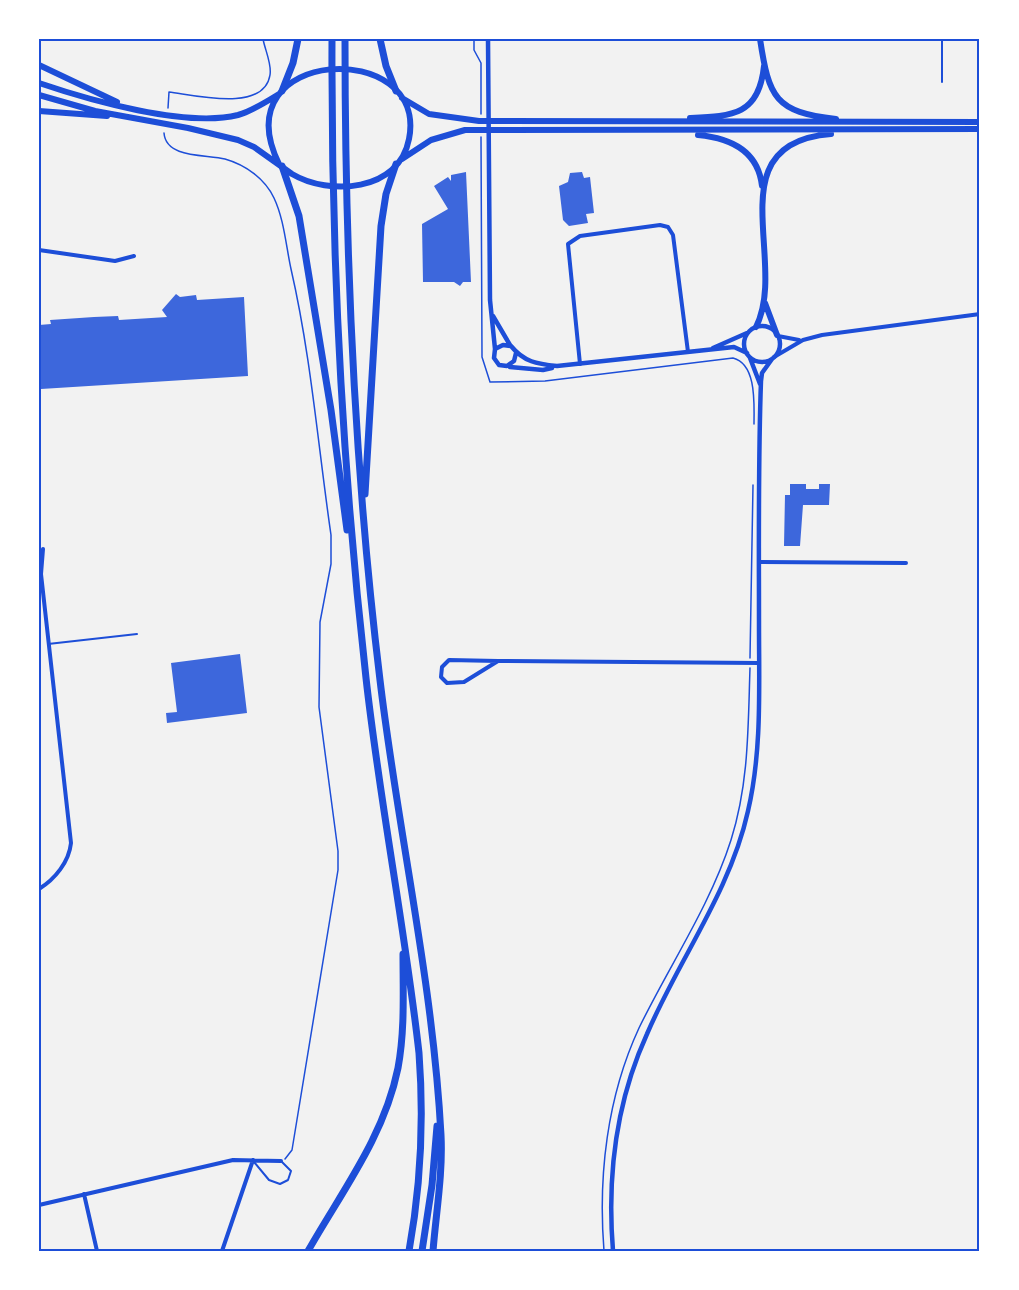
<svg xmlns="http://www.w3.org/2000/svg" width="1019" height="1290" font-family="'IBM Plex Sans',sans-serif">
<rect width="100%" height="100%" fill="#f2f2f2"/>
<path fill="#3d67dc" d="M466,172L471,282H463L460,286L454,282H423L422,224L448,209L434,186L448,177L451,181V175Z
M582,172L584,178L590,177L594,213L586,214L588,223L569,226L563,220L559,186L568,182L570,173Z
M176,294L180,297L196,295L197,300L244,297L248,376L41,389L39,325L51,324L50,320L94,317L118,316L119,320L167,317L162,310Z
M790,484H806V489H819V484H830L829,505H803L800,546H784L785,495H790Z
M240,654L247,713L167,723L166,713L177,712L171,663Z"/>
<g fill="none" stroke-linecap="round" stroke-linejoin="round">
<path stroke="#1d4ed8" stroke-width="1.5" d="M474,39V50L481,63V114
M168,108L169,92C194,95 264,113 270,75C272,64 265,50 263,39
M164,133C166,159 207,154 225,159C246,165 265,179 274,198C284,219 286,246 291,269C311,356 318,446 331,535V564L320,622L319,707L338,851V870L292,1150L285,1159
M481,137L482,357L490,382L545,381L733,358C757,364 754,405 754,424
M750,658L753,485
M604,1251C598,1176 607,1097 639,1028C669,966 710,906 731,840C749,783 748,727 750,668"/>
<path stroke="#1d4ed8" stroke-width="2" d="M942,39V82
M48,644L137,634
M254,1162L269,1180L280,1184L288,1180L291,1171L281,1161"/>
<path stroke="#1d4ed8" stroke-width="4" d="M39,250L115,261L134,256
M778,336L799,340
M774,357L803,340L822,335L980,314
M580,364L568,244L580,236L660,225L668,227L673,235L688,352
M759,562L906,563
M498,661L449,660L442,667L441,677L447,683L464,682L498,661L759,663
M39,889C55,879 69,862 71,843L41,574L43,549
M84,1194L97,1251
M39,1205L233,1160L281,1161
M222,1251L253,1160"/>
<path stroke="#1d4ed8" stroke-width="4.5" d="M488,39L490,300L495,349
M493,316L510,345
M744 344a18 18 0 1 1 36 0a18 18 0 1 1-36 0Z
M713,348L747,333
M516,353L514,361L507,366L499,365L494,358L495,349L503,345L511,346C524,362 537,364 557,366L734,347L747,353
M750,358L760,384
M510,367L543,370L552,368
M613,1251C607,1177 616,1102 647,1034C679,959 730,892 748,811C762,751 759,688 759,626C759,545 758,463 761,381L762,373L772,359"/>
<path stroke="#1d4ed8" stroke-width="6" d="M760,39C769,98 775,112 836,119
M39,65L117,102
M39,83C89,100 186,128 238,115C252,111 266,102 279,94
M39,95L95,111L188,128L238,140L254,147L292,174C329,196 399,192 409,139C429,38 221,46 279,164
M402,98L429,114L479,121L980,122
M39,111L107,116
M690,118C733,116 759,115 764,66
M698,135C730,138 758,150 762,186
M402,159L431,140L465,130L980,129
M765,303L777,335
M756,327C789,262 715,143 831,134"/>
<path stroke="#1d4ed8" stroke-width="7" d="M332,39C331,253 342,465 366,678C380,804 405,928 419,1053C424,1120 421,1185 409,1251
M345,39C345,253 354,467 380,680C398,832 433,982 441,1135C443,1173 436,1213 433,1251
M380,39L386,66L396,91
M282,91L293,63L298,39
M282,166L299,216L331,410L347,530
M365,494L381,226L386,194L396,164
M308,1251C342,1191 384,1137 398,1068C405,1030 403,992 403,954
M422,1251L432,1185L437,1126"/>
</g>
<rect width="1019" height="1290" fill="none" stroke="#ffffff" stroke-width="81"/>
<rect x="40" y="40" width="938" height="1210" fill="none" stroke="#1d4ed8" stroke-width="2"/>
</svg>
